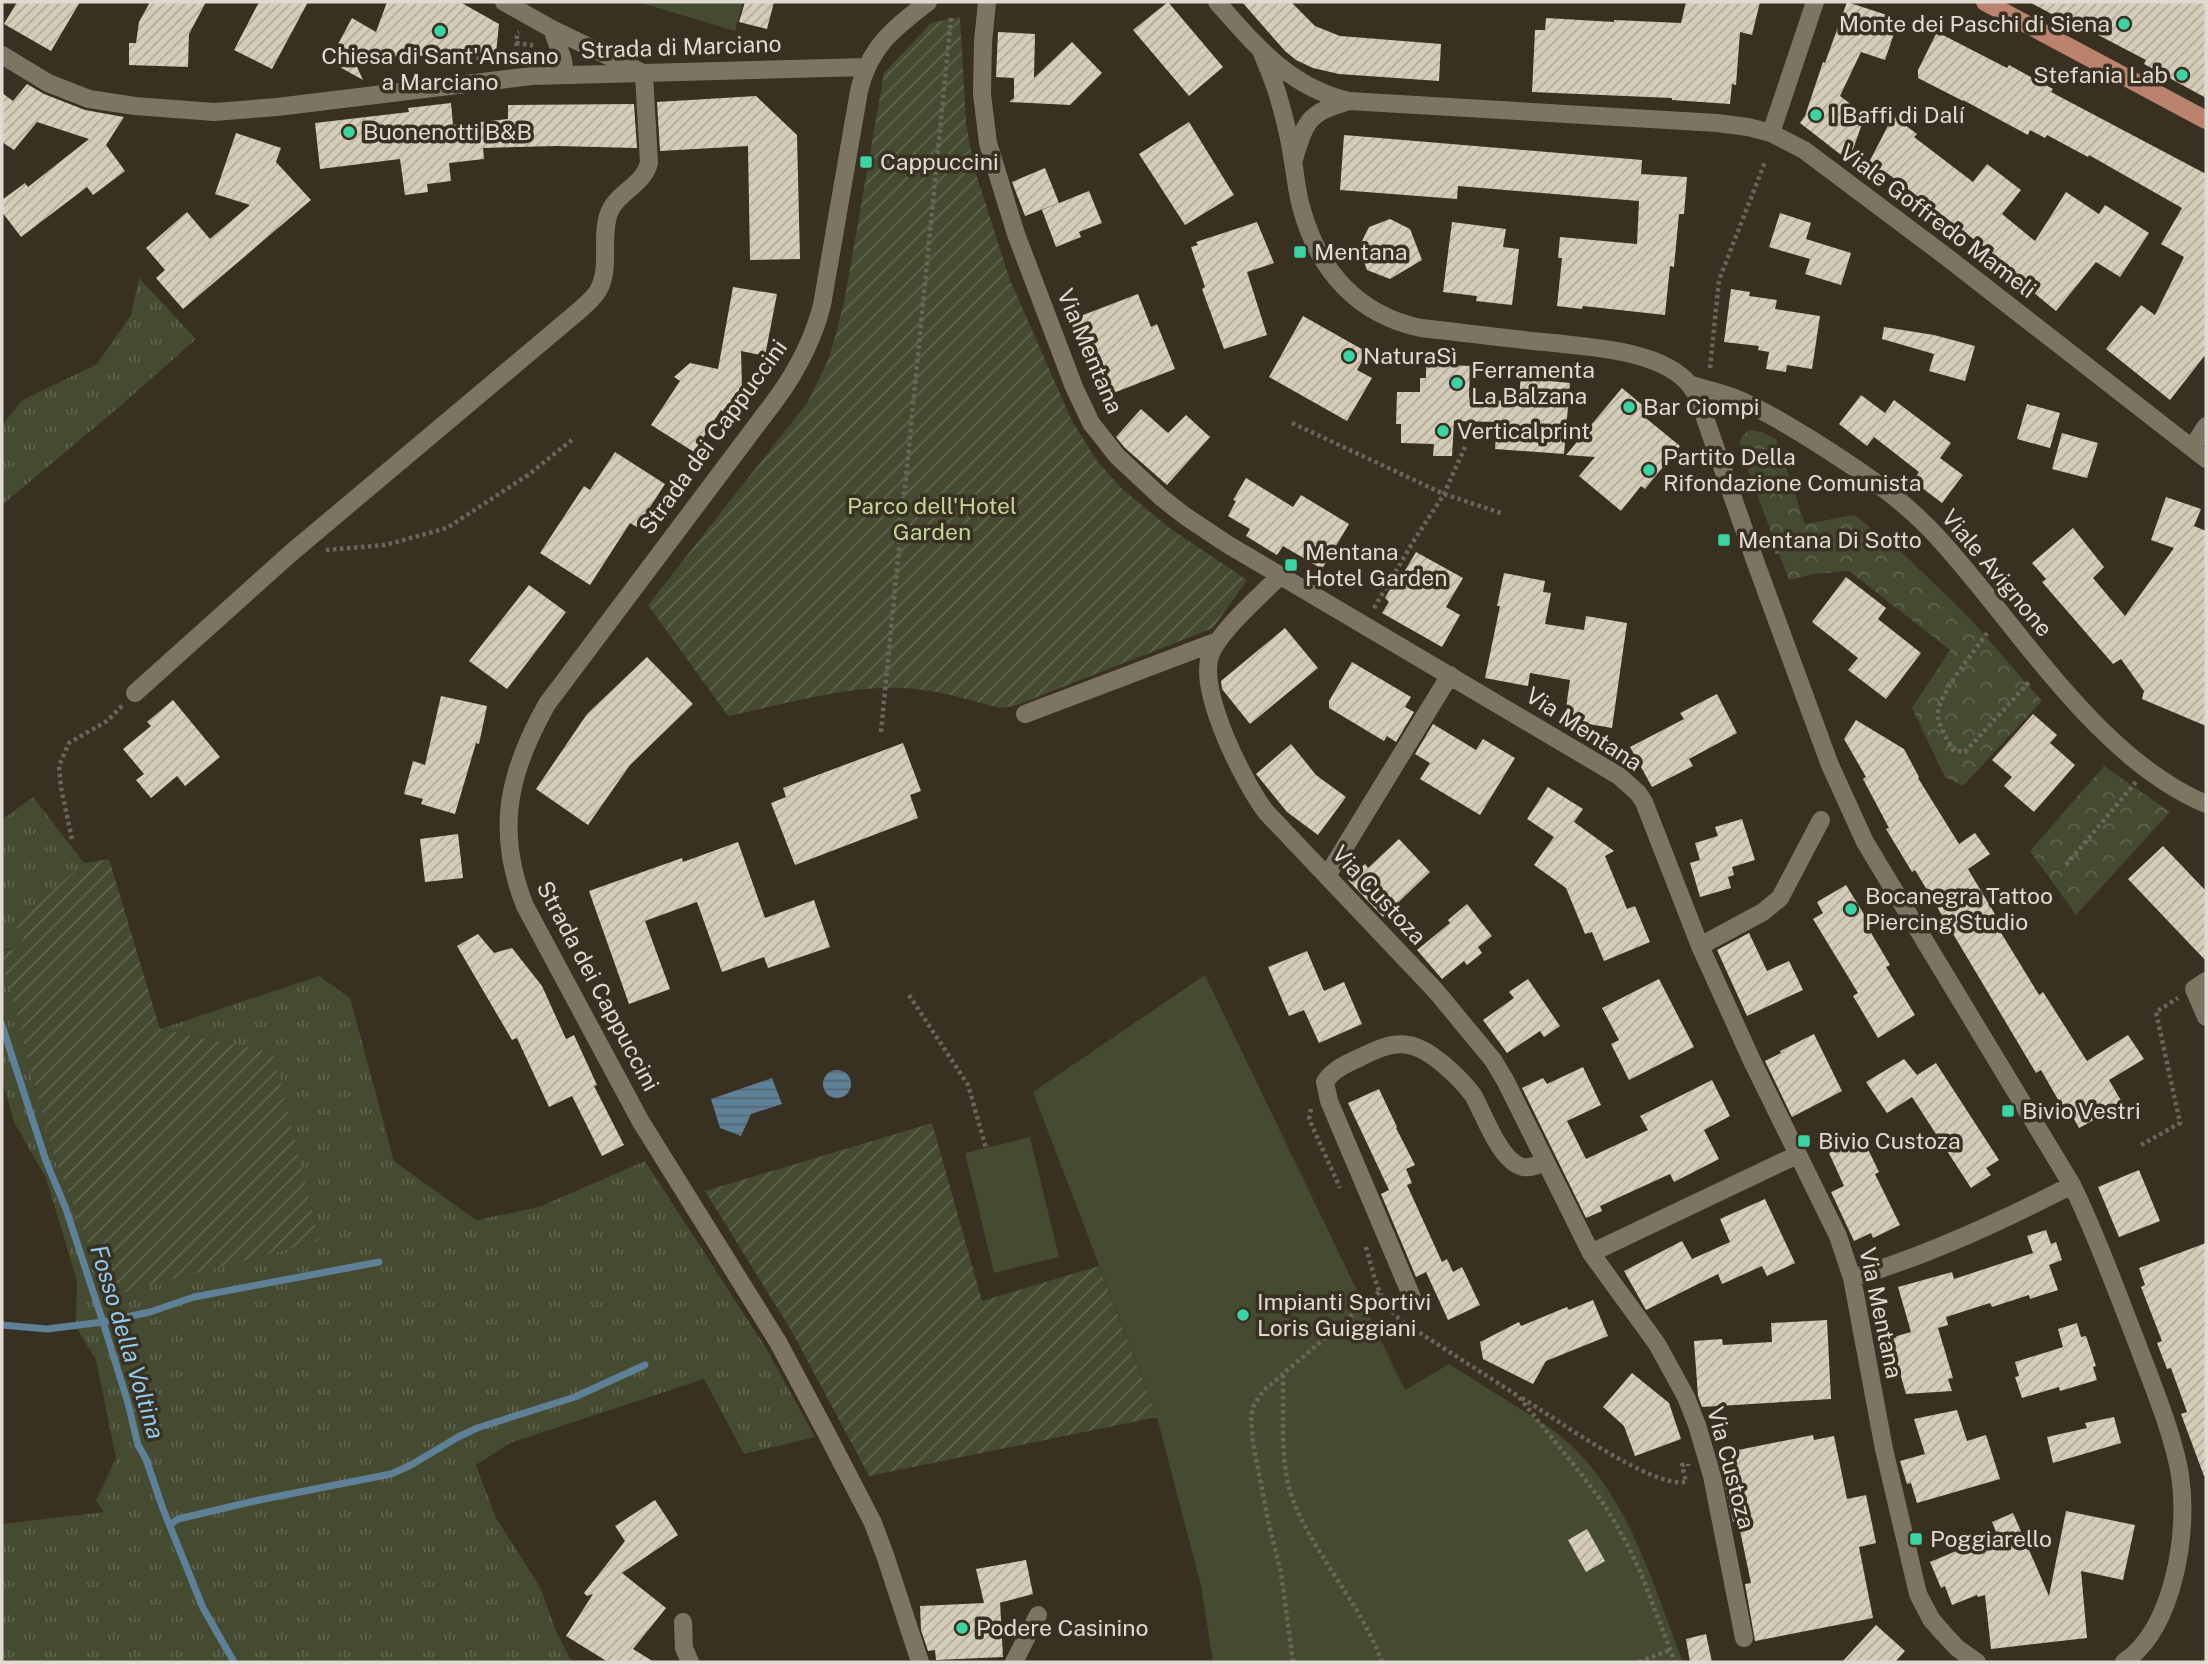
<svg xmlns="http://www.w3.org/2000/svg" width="2208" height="1664" font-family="'Public Sans',sans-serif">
<defs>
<pattern id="grass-tufts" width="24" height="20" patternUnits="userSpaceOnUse" patternTransform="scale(1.75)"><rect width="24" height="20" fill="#444b31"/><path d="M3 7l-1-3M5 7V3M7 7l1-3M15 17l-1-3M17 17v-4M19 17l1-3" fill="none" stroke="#5f644e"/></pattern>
<pattern id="park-crowns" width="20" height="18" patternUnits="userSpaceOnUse" patternTransform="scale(1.75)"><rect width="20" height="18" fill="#444b31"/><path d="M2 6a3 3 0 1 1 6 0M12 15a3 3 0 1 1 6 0" fill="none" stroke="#5f644e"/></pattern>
<pattern id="garden-furrows" width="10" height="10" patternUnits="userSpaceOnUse" patternTransform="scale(1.75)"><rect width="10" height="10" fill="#444b31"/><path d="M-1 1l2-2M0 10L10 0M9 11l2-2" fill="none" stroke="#5f644e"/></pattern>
<pattern id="water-rules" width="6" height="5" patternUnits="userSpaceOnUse" patternTransform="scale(1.75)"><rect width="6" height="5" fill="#5f8197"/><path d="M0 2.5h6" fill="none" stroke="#546774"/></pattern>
<pattern id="building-hatch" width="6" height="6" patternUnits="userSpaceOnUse" patternTransform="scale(1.75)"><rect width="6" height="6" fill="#d6ccba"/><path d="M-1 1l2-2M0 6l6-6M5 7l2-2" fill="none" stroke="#b1a99b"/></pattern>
</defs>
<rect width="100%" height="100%" fill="#383021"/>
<path fill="url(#grass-tufts)" d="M139,278L196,339L119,407L2,505V426L21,401L97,364L131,315Z
M33,797L84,863L14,922L27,949H2V820Z
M2,961L54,1157L109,1296L273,1052L160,1029L319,976L350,998L394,1161L476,1220L539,1207L645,1161L766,1348L815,1437L744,1454L704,1379L510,1443L476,1465L496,1518L540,1587L557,1633L572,1662H2V1524L104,1512L96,1501L116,1458L96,1360L76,1327L77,1281L46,1178L14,1122L2,1080Z"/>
<path fill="url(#park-crowns)" d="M1750,430L1762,432L1776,439L1805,524L1854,515L1895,546L1948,597L1974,623L2042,701L1963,786L1945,777L1912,708L1950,650L1849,571L1813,574L1789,580L1740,448C1739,438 1742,435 1750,430Z
M2104,766L2170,812L2076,915L2030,851Z"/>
<path fill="url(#garden-furrows)" d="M960,17L966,123L974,168L1010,280L1072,421L1097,461L1122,489L1171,529L1247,580L1213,628L1014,706L1000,708C973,701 944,692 916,689C856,682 786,704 728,716L648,605L807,403L829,358L844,303L884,73L931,23Z
M109,859L160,1029L273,1052L319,1241L109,1296L54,1157L2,961V950L26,949L14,922L84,863Z
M932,1123L982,1301L1099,1266L1157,1417L869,1476L791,1330L705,1191Z"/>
<path fill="#444b31" d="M638,2H743L735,31Z
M1205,975L1405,1390L1449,1364C1474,1380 1498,1395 1522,1410C1539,1421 1556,1431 1570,1444C1631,1502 1654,1587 1683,1662H1213L1201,1586L1157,1417L1033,1092Z
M1030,1137L1059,1257L994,1273L965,1153Z"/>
<path fill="url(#water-rules)" d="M823 1084a14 14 0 1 1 28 0a14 14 0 1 1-28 0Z
M772,1078L782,1104L751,1114L741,1136L720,1128L711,1099Z"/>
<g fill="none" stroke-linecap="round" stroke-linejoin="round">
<path stroke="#5f8197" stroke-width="7" d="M2,1025L46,1161L66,1209L103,1322L128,1403L138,1445L146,1459L163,1509L203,1608L234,1662
M2,1325L47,1329L103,1322L150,1312L194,1297L379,1262
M170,1525L178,1519L259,1500L391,1474L411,1465L458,1437L477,1428L575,1397L645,1365"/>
</g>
<path fill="url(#building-hatch)" d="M17,2H80L51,51L4,24Z
M150,2H206L189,34L188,67L129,65V43H136L139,22Z
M259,2H308L272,69L234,50Z
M387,2H460L499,24L496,53L353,58L363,80L329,61L352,18L376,32Z
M745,2H774L767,29L739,22Z
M1168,2L1223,67L1189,96L1133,30Z
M1242,2H1291L1315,26L1340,36L1441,44L1439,81L1339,74L1313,68L1296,60L1285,51Z
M1686,2H1760L1752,35L1740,32L1736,85L1732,84L1730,104L1672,100V98L1532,92L1535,30H1545L1546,18L1614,22V20L1681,23Z
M1847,2L1899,19L1885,60L1861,52L1840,96L1865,115L1849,161L1800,123L1805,116L1823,62L1825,63Z
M2029,2H2206V98L2144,64L2146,60L2079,25L2078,28Z
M998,32L1035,34L1034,78L1072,42L1102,73L1070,105L1009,102L1014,98V78L996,77Z
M1937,32L2007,68L2009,65L2053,89L2051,92L2206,174V354L2170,400L2106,349L2141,305L2155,315L2184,257L2161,244L2182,208L2089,155L2088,157L2047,135L2045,138L2030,130L2028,135L1963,100V101L1918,78V70Z
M27,84L44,94L85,110L124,117L106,145L125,171L93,195L87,187L21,237L2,212V200L25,183L28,187L89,139L37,122L14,150L2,142V93L13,101Z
M756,96L797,135L800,259L750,260L748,146L660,151L657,102Z
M451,103L453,125L508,119V105L634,104L637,148L556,146L483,148L484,159L449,163L451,181L427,184L428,192L405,195L400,159L320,169L315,123L409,112L408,108Z
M1893,116L1917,134L1914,137L1973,182L1987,164L2021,190L2002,214L2035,241L2066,192L2099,214L2105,205L2149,233L2120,277L2096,262L2056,311L1998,263L2001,260L1887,173L1879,183L1864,172Z
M1189,122L1234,195L1185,225L1139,154Z
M236,133L281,148L276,162L311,200L183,309L156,278L165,270L146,248L187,212L210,239L250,205L215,194Z
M1344,135L1642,160L1641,174L1687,177L1684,214H1679L1674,267L1670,266L1665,315L1583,306L1582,309L1557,306L1562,258H1558L1560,237L1637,244L1639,201L1458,186L1457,199L1340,190Z
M1045,168L1059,203L1025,216L1012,182Z
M1089,191L1102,223L1079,232L1081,237L1056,247L1042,210Z
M1780,213L1811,223L1806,239L1851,253L1841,285L1805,274L1810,259L1769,247Z
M1390,219L1410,229L1422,260L1390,279L1367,270L1359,247L1369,227Z
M1257,222L1274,263L1247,272L1267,335L1224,349L1202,289L1205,287L1191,247L1198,245L1196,242Z
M1452,222L1506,229L1503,247L1519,249L1512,305L1476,301L1477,296L1443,292Z
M733,287L777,294L765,356L741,351L742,389L725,413L721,410L694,452L651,425L680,381L674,377L690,363L718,369Z
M1731,289L1750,292L1749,296L1777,300L1775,309L1820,316L1812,369L1787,365L1786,372L1766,369L1769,352L1758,350L1759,346L1724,342Z
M1138,294L1151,327L1157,324L1175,369L1103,397L1083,346L1081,347L1070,320Z
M1303,316L1367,352L1357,370L1372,378L1347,421L1269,377Z
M1884,327L1934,335L1975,346L1965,381L1929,371L1934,354L1882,339Z
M1426,361H1450L1449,365L1470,366L1469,398L1519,402L1521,372L1541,374V380L1570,383L1564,454L1495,449L1497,422L1454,421L1452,456H1433L1434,444L1401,443V424H1396L1397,392H1420V378H1426Z
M1622,388L1647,409L1642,415L1680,446L1645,489L1641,486L1621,511L1579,476L1595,457L1566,455Z
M1861,395L1885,413L1894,400L1951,443L1940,458L1963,475L1942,503L1913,481L1919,472L1874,437L1867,446L1839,424Z
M2027,404L2060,413L2050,448L2017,439Z
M1141,409L1168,433L1186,415L1210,437L1167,485L1125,448L1116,437Z
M2062,433L2098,443L2087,478L2052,469Z
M615,452L665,484L637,527L630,523L590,585L540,553L584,486L590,490Z
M1246,478L1293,507L1301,495L1349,524L1322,569L1283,546L1277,555L1246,536L1250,529L1228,516L1236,501L1233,500Z
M2166,497L2201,509L2194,526L2206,531V726L2142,699L2144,691L2121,659L2113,664L2042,582L2046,579L2032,563L2073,528L2104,567L2093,578L2125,616L2174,548L2151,540Z
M1416,552L1463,578L1446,607L1460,615L1442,647L1382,613L1389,602L1385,598L1397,577L1400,579Z
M1504,573L1545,581L1543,592L1551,593L1545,624L1584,630L1586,616L1627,623L1612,728L1571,721L1573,709L1566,708L1570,680L1530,673L1528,686L1485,678L1500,606H1497Z
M1846,577L1886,608L1878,619L1921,653L1886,699L1848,670L1858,658L1812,622Z
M529,585L566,612L507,689L469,661Z
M1285,628L1318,668L1250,724L1222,689L1221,681Z
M647,657L693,704L630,765L588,825L536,789L587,714Z
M1352,662L1411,697L1405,707L1414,712L1396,742L1387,736L1384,741L1329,708V701Z
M1717,694L1737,733L1689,759L1693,766L1652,787L1630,747L1684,719L1680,713Z
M441,696L487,706L479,744L476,743L455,814L421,804L423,799L404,794L413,761L425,765Z
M173,700L220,757L185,786L177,776L151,798L136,780L144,774L123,749L151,726L147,722Z
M2033,714L2057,735L2050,743L2075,765L2034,812L2004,786L2012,777L1992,760Z
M1856,720L1904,749L1919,777L1918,778L1959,844L1975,833L1990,854L1968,869L1996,916L1992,918L2039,995L2043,992L2087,1061L2128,1035L2144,1059L2109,1080L2123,1104L2079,1128L2068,1108L2064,1110L2041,1070L2036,1073L1915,870L1912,872L1886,829L1889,828L1863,779L1866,777L1844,739Z
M1433,724L1476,750L1483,739L1515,758L1480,815L1420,779L1430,763L1415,754Z
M903,743L921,791L910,795L918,818L795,865L771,803L786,797L783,788Z
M1291,744L1316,775L1346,797L1318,835L1287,812L1256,774Z
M1548,787L1583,809L1574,822L1614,851L1605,856L1627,909L1635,906L1650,942L1604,961L1592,932L1585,934L1566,888L1534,865L1554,837L1527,819Z
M1742,819L1755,860L1732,867L1734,875L1728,877L1731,888L1700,897L1690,863L1700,860L1695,843L1718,836L1715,827Z
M458,834L463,878L425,882L420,839Z
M1399,839L1430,872L1383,917L1348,880L1365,864L1368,868Z
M738,842L765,918L814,900L830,947L768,968L764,957L722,972L697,902L645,921L670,989L629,1004L589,891L682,858L683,862Z
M2163,846L2206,891V961L2128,879Z
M1846,885L1870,924L1867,926L1890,965L1886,967L1915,1015L1878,1038L1853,996L1858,993L1813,919L1823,913L1817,902Z
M1467,904L1492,936L1478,947L1482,953L1467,965L1464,961L1442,979L1417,950L1450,923L1448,920Z
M1749,933L1767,971L1789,961L1803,990L1747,1016L1717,950Z
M478,934L494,953L512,948L542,986L566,1039L574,1035L597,1085L594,1086L624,1145L602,1156L572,1096L549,1107L517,1038L512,1040L457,946Z
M1307,951L1324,991L1344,982L1362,1024L1319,1043L1304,1010L1289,1016L1268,967Z
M1528,979L1560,1026L1544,1037L1540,1031L1507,1053L1483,1020L1514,998L1509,992Z
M1659,979L1694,1047L1629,1080L1611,1044L1619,1040L1602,1008Z
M1814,1034L1842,1091L1792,1117L1765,1061L1781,1053L1780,1051Z
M1904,1059L1917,1075L1936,1063L1999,1160L1986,1168L1991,1175L1971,1188L1912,1097L1887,1113L1866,1082Z
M1583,1067L1601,1105L1567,1121L1586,1159L1648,1130L1640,1116L1712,1080L1730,1116L1704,1130L1719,1159L1674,1182L1670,1174L1600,1206L1602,1211L1586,1218L1522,1088L1543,1078L1547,1084Z
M1379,1089L1397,1127L1396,1128L1415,1165L1406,1169L1412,1183L1407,1185L1442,1262L1447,1259L1453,1272L1462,1267L1480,1305L1448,1320L1426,1272L1416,1277L1381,1194L1389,1190L1348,1103Z
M1862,1137L1879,1172L1875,1174L1900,1225L1873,1238L1871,1233L1854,1241L1831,1192L1844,1186L1829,1153Z
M2139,1170L2160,1221L2119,1237L2098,1187Z
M1765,1199L1795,1263L1767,1276L1762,1266L1722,1284L1718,1274L1646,1310L1624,1271L1682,1241L1692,1259L1730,1242L1720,1219Z
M2046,1230L2051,1244L2056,1242L2062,1260L2049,1265L2058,1290L2030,1299L2029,1295L1992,1307L1990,1303L1946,1317L1948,1325L1938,1328L1953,1378L1948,1379L1952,1391L1906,1394L1890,1338L1911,1332L1898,1287L1952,1272L1954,1279L2033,1253L2027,1236Z
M2206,1243V1476H2204L2181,1414L2187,1412L2171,1368L2167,1369L2157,1343L2162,1341L2141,1287L2145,1285L2139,1268Z
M1593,1300L1608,1336L1546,1361L1533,1384L1483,1359L1480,1342L1519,1322L1521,1326L1567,1307L1569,1310Z
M1827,1320L1831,1399L1702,1407L1698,1396L1694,1341L1722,1339L1723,1345L1772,1342L1771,1323Z
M2077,1323L2081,1337L2086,1336L2096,1366L2093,1367L2097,1380L2060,1391L2059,1387L2022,1398L2015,1377L2019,1376L2015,1362L2063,1347L2058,1329Z
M1632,1373L1669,1403L1681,1439L1635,1456L1624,1426L1603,1407Z
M1957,1410L1967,1441L1986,1435L2000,1479L1917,1503L1911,1483L1907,1484L1900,1461L1925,1454L1914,1419Z
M2114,1417L2121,1443L2053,1463L2047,1437L2087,1428L2085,1423Z
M1813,1435L1814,1440L1834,1436L1847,1499L1866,1495L1876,1543L1859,1547L1873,1618L1755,1641L1745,1584L1751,1583L1738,1521L1733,1522L1719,1459L1739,1455L1738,1450Z
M655,1500L678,1535L622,1573L666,1608L633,1649L654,1662H608L566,1636L593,1594L587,1596L584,1593L625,1541L615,1526Z
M2066,1511L2135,1525L2123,1580L2081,1571L2087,1638L1991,1649L1985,1595L1978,1597L1977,1595L1952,1605L1945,1586L1941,1588L1930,1562L1997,1534L1992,1522L2013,1513L2049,1596Z
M1587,1529L1605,1561L1586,1572L1568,1540Z
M1026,1560L1033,1594L999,1603L1000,1602L1003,1657L936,1660L935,1650L928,1651L921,1630L920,1606L984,1603L976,1569Z
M1876,1625L1905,1651L1895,1662H1842Z
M1706,1634L1712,1662H1690L1686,1639Z"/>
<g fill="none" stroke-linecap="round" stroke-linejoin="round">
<path stroke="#6d6559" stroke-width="4.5" stroke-dasharray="3.5 3.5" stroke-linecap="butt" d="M516,43L536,46
M516,60L517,33L519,32
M467,64V59L496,56
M1710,368L1719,280L1765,162
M1292,423L1444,494L1504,514
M326,550L385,545L447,528L528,475L573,439
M1775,552L1806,541
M1374,608L1413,542L1444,494L1465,447
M1987,633C1976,649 1937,696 1938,714C1938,726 1948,740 1953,750L1965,752L2030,681
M881,732L951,18
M72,839L61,788L59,766L69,743L107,721L122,706
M2066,865L2136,782
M909,995L968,1085L986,1148
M1311,1109L1309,1119L1340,1188
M2141,1145L2180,1123L2156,1012L2178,998
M1366,1247C1374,1275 1378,1303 1403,1322L1518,1396L1578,1470L1606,1507L1627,1544L1640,1571L1675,1662
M1283,1375C1284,1414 1279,1467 1294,1503C1317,1559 1361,1604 1382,1662
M1522,1398C1553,1417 1653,1489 1686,1482L1682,1465L1688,1464V1466
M1293,1662L1281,1572L1269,1525L1253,1443L1251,1416L1253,1407L1263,1391L1379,1292
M1639,1662L1670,1650"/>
<path stroke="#7d7464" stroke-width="18" d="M504,2L552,29L641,72
M987,2L983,42L982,94L988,143L1016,234L1074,387L1091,423L1117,456L1162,498L1185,516L1227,544L1619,776L1638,793L1644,802L1700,946L1752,1061L1838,1236L1852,1278L1884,1449L1918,1594L1931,1619L1944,1634L1957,1648L1977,1662
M1217,2C1256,46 1289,87 1349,101L1717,123L1748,127L1771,133L1804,150L1948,258L2206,459
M552,29L563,60L565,75
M1262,53C1268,68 1275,83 1279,99C1285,119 1290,141 1293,162C1296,178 1297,194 1302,210C1319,271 1358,315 1421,328C1466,333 1510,339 1554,343C1588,347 1623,349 1654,361C1674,369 1689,379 1698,398L1754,558L1830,765L1865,842L2072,1185C2097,1236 2116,1290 2137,1343C2152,1384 2173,1433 2180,1475C2189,1532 2174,1628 2124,1662
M2,55L48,83L89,99L135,106L214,112L277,107L532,76L865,67
M1771,133L1815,2
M1294,159C1306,120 1308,113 1349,101
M1692,385C1705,389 1719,392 1732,397C1760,408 1786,424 1812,440C1858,469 1905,500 1941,541C2019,627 2097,758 2206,804
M2192,448L2206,426
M1281,575C1262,594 1218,632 1210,656C1198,692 1244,783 1266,812L1435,990L1493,1060L1505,1080L1591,1253L1657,1344L1686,1397L1697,1425L1712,1476L1744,1638
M135,693L291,553L581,309C587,303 595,297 599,289C611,266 600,237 609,213C617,192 643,186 649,163L644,74
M1025,714L1218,641
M1327,876L1450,675
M1700,946L1763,912L1780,898L1821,820
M2206,981L2194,989L2206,1017
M1591,1253L1797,1155
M1852,1278C1929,1255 2002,1221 2072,1185
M1414,1302L1329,1101L1325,1082C1333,1069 1348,1063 1361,1057C1375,1050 1392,1042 1408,1045C1430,1048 1460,1078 1473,1095C1484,1114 1500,1162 1523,1167C1531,1168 1538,1165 1545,1162
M683,1622L684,1648L690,1662
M920,1662L886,1558L873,1523L828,1436L778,1342L641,1122L525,906C495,831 508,773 547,704L777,398C798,369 813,340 822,305L859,91C869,47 894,28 928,2
M1014,1662L1038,1615"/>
<path stroke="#bb826e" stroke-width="18" d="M1985,2L2206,120"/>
</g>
<g fill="#3cd4a4" stroke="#383021" stroke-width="2.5">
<circle cx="2124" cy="24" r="7"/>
<circle cx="440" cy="31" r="7"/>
<circle cx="2182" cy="75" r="7"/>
<circle cx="1816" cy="115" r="7"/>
<circle cx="349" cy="132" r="7"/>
<rect x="859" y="155" width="14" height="14" rx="3.5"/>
<rect x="1293" y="245" width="14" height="14" rx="3.5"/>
<circle cx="1349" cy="356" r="7"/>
<circle cx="1457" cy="383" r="7"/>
<circle cx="1629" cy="407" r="7"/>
<circle cx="1443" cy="431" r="7"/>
<circle cx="1649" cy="470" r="7"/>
<rect x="1717" y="533" width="14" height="14" rx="3.5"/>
<rect x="1284" y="558" width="14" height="14" rx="3.5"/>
<circle cx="1851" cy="909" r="7"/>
<rect x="2001" y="1104" width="14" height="14" rx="3.5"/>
<rect x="1797" y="1134" width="14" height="14" rx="3.5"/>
<circle cx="1243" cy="1315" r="7"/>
<rect x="1909" y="1532" width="14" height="14" rx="3.5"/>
<circle cx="962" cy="1628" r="7"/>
</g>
<g text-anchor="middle" stroke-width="7" stroke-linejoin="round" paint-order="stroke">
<g font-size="23" fill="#e0dad2" stroke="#383021" text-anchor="start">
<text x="2110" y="32" text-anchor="end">Monte dei Paschi di Siena</text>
<text x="440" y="64" text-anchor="middle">Chiesa di Sant'Ansano<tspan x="440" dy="26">a Marciano</tspan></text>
<text x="2168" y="83" text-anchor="end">Stefania Lab</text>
<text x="1830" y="123">I Baffi di Dalí</text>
<text x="363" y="140">Buonenotti B&amp;B</text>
<text x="880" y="170">Cappuccini</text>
<text x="1314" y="260">Mentana</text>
<text x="1363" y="364">NaturaSì</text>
<text x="1471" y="378">Ferramenta<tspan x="1471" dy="26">La Balzana</tspan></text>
<text x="1643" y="415">Bar Ciompi</text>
<text x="1457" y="439">Verticalprint</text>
<text x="1663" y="465">Partito Della<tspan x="1663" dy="26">Rifondazione Comunista</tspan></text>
<text x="1738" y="548">Mentana Di Sotto</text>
<text x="1305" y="560">Mentana<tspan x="1305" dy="26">Hotel Garden</tspan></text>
<text x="1865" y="904">Bocanegra Tattoo<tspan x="1865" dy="26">Piercing Studio</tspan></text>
<text x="2022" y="1119">Bivio Vestri</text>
<text x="1818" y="1149">Bivio Custoza</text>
<text x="1257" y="1310">Impianti Sportivi<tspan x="1257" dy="26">Loris Guiggiani</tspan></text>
<text x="1930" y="1547">Poggiarello</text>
<text x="976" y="1636">Podere Casinino</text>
</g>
<g font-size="23" fill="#e0dad2" stroke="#383021">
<text transform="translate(681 47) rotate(-2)" y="8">Strada di Marciano</text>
<text transform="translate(1938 221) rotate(37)" y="8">Viale Goffredo Mameli</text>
<text transform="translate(1090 351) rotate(67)" y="8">Via Mentana</text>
<text transform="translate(713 437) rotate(-54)" y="8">Strada dei Cappuccini</text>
<text transform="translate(1997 573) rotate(50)" y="8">Viale Avignone</text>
<text transform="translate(1584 729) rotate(33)" y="8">Via Mentana</text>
<text transform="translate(1379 895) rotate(47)" y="8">Via Custoza</text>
<text transform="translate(598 986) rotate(62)" y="8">Strada dei Cappuccini</text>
<text transform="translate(1881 1313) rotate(78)" y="8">Via Mentana</text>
<text transform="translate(1731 1468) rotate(75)" y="8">Via Custoza</text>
</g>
<g font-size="23" fill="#c4d598" stroke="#383021">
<text x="932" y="514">Parco dell'Hotel<tspan x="932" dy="26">Garden</tspan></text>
</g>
<g font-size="24" font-style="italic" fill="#90ccf2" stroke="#383021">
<text transform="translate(127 1342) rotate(73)" y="8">Fosso della Voltina</text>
</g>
</g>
<rect width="2208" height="1664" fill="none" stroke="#e0dad2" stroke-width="7"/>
</svg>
